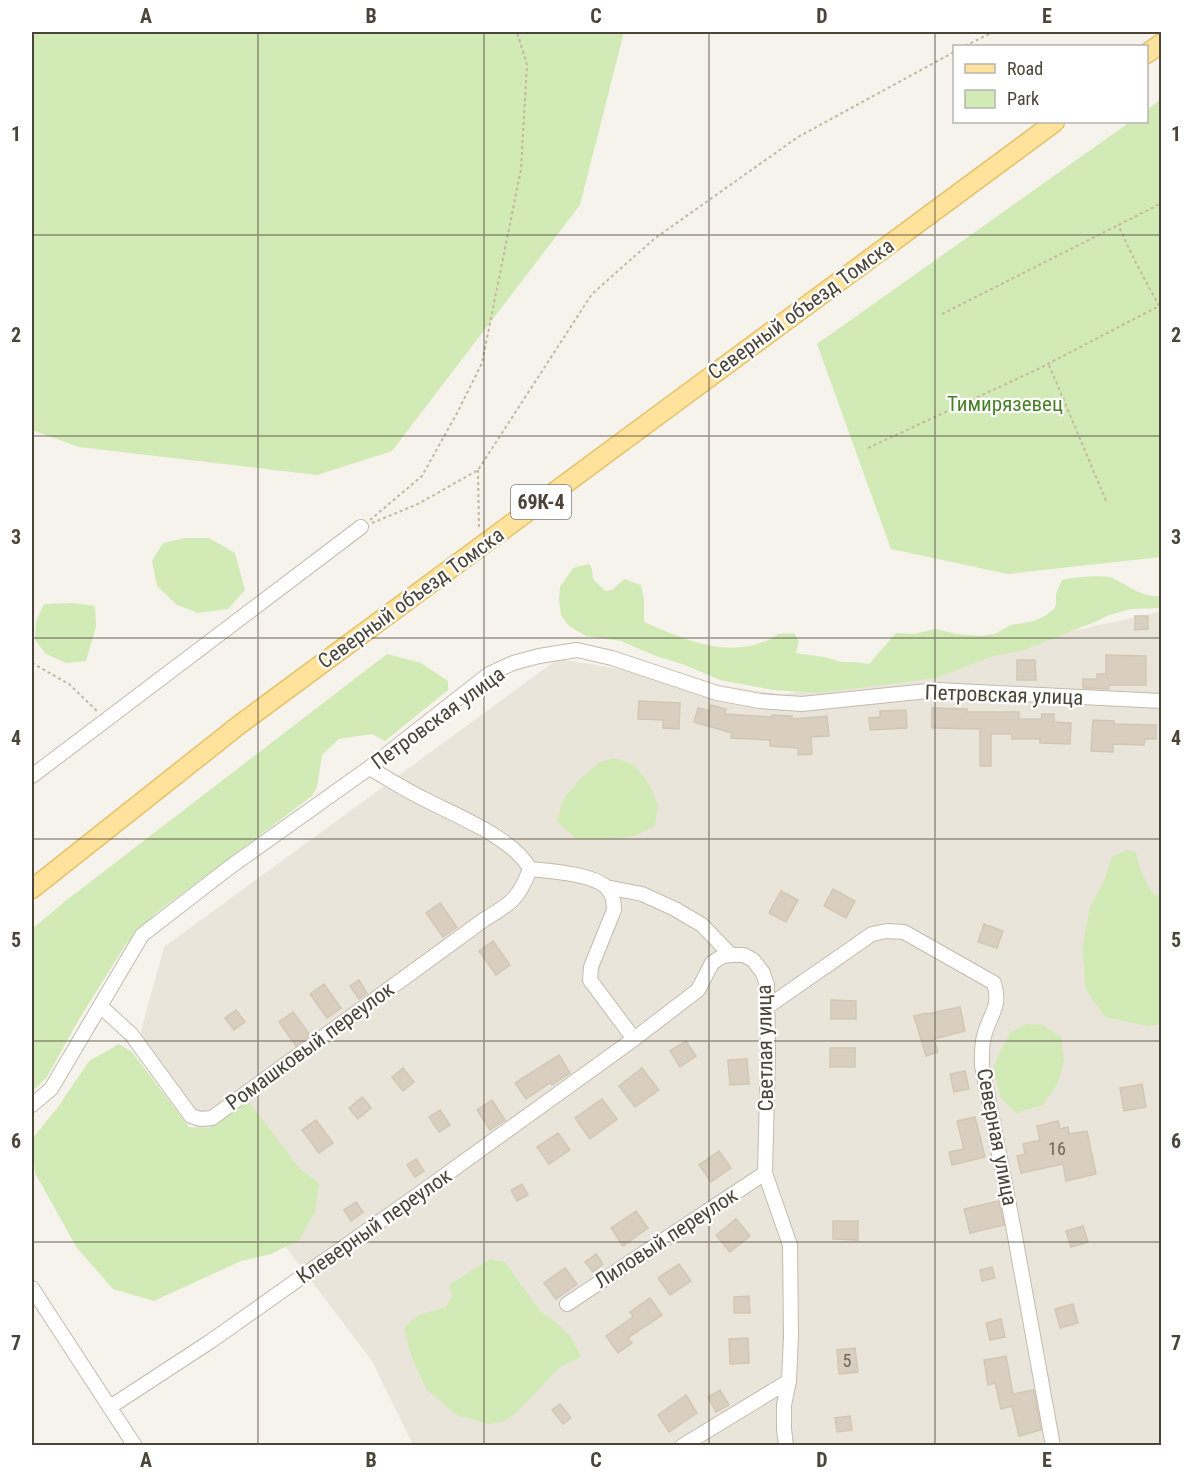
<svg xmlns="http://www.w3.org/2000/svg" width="1193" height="1477" font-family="'Roboto Condensed',sans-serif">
<rect width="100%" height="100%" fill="#f6f3ec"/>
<path fill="#eae5da" d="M1159,612H1161V1445H413L372,1361L136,1049L164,947L558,659L783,695Z"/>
<path fill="#d2eab5" d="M32,32H624L580,205L392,451L317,475L79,447L32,430Z
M1161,99V557L1008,574L891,549L817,344L1130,122H1146L1147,110Z
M186,538H209L235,553L245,590L228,609L198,613L177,605L157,586L152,561L163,543Z
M589,564L592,569L593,579L605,591L612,590L624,579L641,585L644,599V622C676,636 713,653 749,646C756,645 765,641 771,639C774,637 776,635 779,634C784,633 789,634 794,633L799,641L796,653L824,657L842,662H856L869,664L896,633L914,634L935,629L957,634L980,636L995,634L1011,625L1034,621L1045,616L1054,609L1056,604V594L1062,580C1073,577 1099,575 1109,577C1114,578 1118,581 1122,583C1134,590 1147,598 1161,596V608L1131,609L1109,615L1097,621L1024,650L993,656L936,678L820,693L773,690L720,680L685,665L656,656L621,641L586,636L569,626L561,615L559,600L560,587L573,568Z
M72,603L95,606L96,627L86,661L66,663L46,654L35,640L36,622L44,604Z
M387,654L421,663L448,681V690L385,741L372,734L339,739L322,755L317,787L312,796L156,913L126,944L78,1021L47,1077L32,1092V929L68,899Z
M614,758L633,764L648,782L658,805L655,826L635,836L606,839H577L557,822L562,801L579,780L600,762Z
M1127,850L1136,852C1138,869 1146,881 1154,895L1161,896V1024L1147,1026L1105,1017L1086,990L1082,949L1090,908L1105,878L1112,857Z
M1026,1024L1043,1025L1061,1037L1064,1060L1058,1083L1043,1105L1016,1113L1001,1098L993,1068L1001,1050L1011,1032Z
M119,1044L132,1052L189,1127L209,1128L249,1102L299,1168L319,1183L315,1212L299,1240L271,1254L241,1261L154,1301L113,1289L77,1248L35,1173L32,1139L58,1107L89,1061Z
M490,1259L505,1262L540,1311L556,1322L571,1337L581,1357L560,1367L517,1412L505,1421L489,1424L457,1415L426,1389L410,1352L404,1327L419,1315L446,1307L452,1296L449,1285Z"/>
<path fill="#d8cfc1" stroke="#d3c7b4" stroke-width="1.5" d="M1135,616H1148V629L1135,630Z
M1106,655L1146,656V685H1109V689L1083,688V679H1097V674H1106Z
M1017,660H1035L1036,680H1017Z
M639,701L680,703L679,729L663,728V720L638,719Z
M711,705L726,709L725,714L772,717V715L792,716V719L827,716L829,736L811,737L812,754L798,755V748L770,746V740L731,738L732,733L694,722L698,708L710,711Z
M932,708L967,709V712H1019V719H1041L1042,714H1054V722L1071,723L1070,744L1040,743V739H1012V734H991V766H980V729L932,728Z
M906,710L907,728L870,730L869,718L880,717V711Z
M1093,720L1114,721V724L1156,725V739H1145L1144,745L1113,744V752L1091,751Z
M833,889L855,901L846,918L824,906Z
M781,891L798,900L786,922L769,913Z
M440,903L457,927L443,937L426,913Z
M984,924L1003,931L997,948L978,942Z
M493,941L510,965L496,975L479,951Z
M359,980L367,993L359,999L350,986Z
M324,984L341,1008L327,1018L310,994Z
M831,1000L856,1001V1019H831Z
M960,1007L965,1031L934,1039L938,1052L926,1056L914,1016L926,1013L927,1014Z
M236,1010L245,1022L234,1030L225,1018Z
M293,1012L310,1035L296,1046L279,1022Z
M686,1041L696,1056L680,1067L670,1051Z
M830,1048H855V1067H830Z
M559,1055L570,1073L552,1085L550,1083L526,1099L515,1083Z
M747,1059L749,1084L730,1085L728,1060Z
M403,1068L414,1082L403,1091L392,1077Z
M642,1068L659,1090L635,1107L619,1086Z
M965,1071L969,1089L954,1092L950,1074Z
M1142,1084L1146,1107L1124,1111L1120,1088Z
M362,1097L371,1108L358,1119L349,1108Z
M602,1099L617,1119L590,1139L575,1118Z
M492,1100L505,1120L490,1130L477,1110Z
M440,1110L450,1125L439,1132L429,1117Z
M975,1117L985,1157L952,1165L949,1152L964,1149L957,1121Z
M316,1120L333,1143L319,1153L302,1130Z
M1058,1121L1060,1129L1068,1127L1069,1134L1087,1131L1096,1174L1066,1181L1063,1164L1021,1173L1017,1156L1025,1154L1023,1144L1040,1140L1037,1126Z
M558,1133L570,1150L549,1164L537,1147Z
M719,1151L731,1168L711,1182L699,1165Z
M416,1159L424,1171L415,1177L407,1165Z
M522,1184L528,1195L517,1201L511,1190Z
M999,1201L1004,1225L970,1233L964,1209Z
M356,1202L363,1212L351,1221L344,1210Z
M636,1211L648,1228L623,1246L611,1228Z
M736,1219L750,1236L730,1252L716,1235Z
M833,1221H858V1240L833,1239Z
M1083,1226L1088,1242L1071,1247L1066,1231Z
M596,1254L603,1264L593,1272L585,1262Z
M679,1264L691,1281L670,1295L658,1278Z
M992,1267L995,1278L982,1281L980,1270Z
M565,1268L577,1284L556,1299L544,1283Z
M749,1296L750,1313H734V1297Z
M650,1298L662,1315L628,1338L632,1343L618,1353L606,1336L633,1317L630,1312Z
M1073,1304L1078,1323L1060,1328L1055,1309Z
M1001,1319L1005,1337L990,1340L986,1323Z
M748,1338L749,1363L730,1364L729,1339Z
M855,1348L858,1372L839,1374L837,1350Z
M1006,1356L1013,1394L1034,1390L1041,1430L1019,1436L1012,1406L1001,1409L995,1383L988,1385L984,1360Z
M720,1390L729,1405L716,1412L708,1397Z
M686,1395L697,1413L669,1432L658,1415Z
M560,1404L571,1418L563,1424L552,1410Z
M850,1416L852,1430L837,1432L835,1418Z"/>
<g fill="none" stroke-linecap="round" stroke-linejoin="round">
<g stroke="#c2bbae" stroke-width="16">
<path id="minor" d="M369,768C387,778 404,789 422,798C454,815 513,837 530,869C550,871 594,874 607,888C613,894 614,903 614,910L591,967L590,980L634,1039L698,990L712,963L721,957L731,955H744L753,960L763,973L767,985L768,1054L765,1173L790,1245L791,1336L789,1381L784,1405V1429L786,1446
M32,776L361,527
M606,887L642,894L675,909L702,925L731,955
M100,1006L131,1034L191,1116L201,1119L212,1118L485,919C512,903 519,898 530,869
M767,1007L872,934L887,931L904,932L994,983C1001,1007 991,1012 985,1033C981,1044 982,1055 982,1066L1014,1231L1053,1446
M32,1105L51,1089L142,935L230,867L369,768L489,674L513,663L539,656L577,650L612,658L717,693L760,701L802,704L937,690L1162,701
M32,1288L135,1446
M567,1304L765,1173
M110,1407L211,1341L419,1194L634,1039
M682,1446L789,1381"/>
</g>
<g stroke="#e6c16a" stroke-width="21">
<path id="major" d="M1146,54L1162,43
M32,889L239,725L1055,122"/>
</g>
<path stroke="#c4b79f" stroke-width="2" stroke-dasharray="3 3" stroke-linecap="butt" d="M965,46L993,32
M942,314L1162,203
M1049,365L1107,503
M868,448L1038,369L1159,306L1135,261L1118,225
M478,470L479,530
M370,520L422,476L457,413L482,363L521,169L527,65L517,32
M372,523L418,504L478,470L592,294L654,239L798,137L954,52
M32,663L69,684L97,711"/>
<use href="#minor" stroke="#fff" stroke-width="14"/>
<use href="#major" stroke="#ffe39c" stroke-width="18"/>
</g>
<path fill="none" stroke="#4b4439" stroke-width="1.5" stroke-opacity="0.55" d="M258,32V1446M484,32V1446M709,32V1446M935,32V1446M32,235H1162M32,436H1162M32,638H1162M32,839H1162M32,1041H1162M32,1242H1162"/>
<g text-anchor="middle" stroke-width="4.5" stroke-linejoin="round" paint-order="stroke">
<g font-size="18" fill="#6e675b">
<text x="1057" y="1155">16</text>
<text x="847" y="1367">5</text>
</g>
<rect fill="#fff" stroke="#817c74" stroke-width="1.5" x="511" y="485" width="60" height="34" rx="4.5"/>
<g font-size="20" font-weight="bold" fill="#4b4439">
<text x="541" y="509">69К-4</text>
</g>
<g font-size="21" fill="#4b4439" stroke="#fff">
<text transform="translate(801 309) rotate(-36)" y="7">Северный объезд Томска</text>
<text transform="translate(411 598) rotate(-36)" y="7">Северный объезд Томска</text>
<text transform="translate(1004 695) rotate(2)" y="7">Петровская улица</text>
<text transform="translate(438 718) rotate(-36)" y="7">Петровская улица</text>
<text transform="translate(310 1046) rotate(-36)" y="7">Ромашковый переулок</text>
<text transform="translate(765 1048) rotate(-91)" y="7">Светлая улица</text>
<text transform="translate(997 1137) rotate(79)" y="7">Северная улица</text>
<text transform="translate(374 1226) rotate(-35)" y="7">Клеверный переулок</text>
<text transform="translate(666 1238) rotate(-33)" y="7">Лиловый переулок</text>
</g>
<g font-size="21" fill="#4a7f2a" stroke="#fff">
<text x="1005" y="411">Тимирязевец</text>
</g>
</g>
<rect width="1193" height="1477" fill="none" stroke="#ffffff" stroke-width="66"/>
<rect x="953" y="45" width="195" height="78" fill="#ffffff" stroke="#b7b4b0" stroke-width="1.5"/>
<rect x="965" y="64" width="30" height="9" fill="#ffe39c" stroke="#b7b4b0" stroke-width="1.5"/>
<text x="1007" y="75" font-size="18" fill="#4b4439">Road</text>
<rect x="965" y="90" width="30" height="18" fill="#d2eab5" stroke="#b7b4b0" stroke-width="1.5"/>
<text x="1007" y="105" font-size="18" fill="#4b4439">Park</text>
<rect x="33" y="33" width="1127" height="1411" fill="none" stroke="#4b4439" stroke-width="2"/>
<g font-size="20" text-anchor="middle" font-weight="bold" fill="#4b4439">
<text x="146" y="23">A</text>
<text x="371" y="23">B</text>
<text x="596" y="23">C</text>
<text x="822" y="23">D</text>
<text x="1047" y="23">E</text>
<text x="16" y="141">1</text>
<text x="1176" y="141">1</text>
<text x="16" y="342">2</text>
<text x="1176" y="342">2</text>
<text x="16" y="544">3</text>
<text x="1176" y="544">3</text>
<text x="16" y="745">4</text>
<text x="1176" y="745">4</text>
<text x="16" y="947">5</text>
<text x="1176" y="947">5</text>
<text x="16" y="1148">6</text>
<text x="1176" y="1148">6</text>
<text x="16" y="1350">7</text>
<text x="1176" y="1350">7</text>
<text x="146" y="1467">A</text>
<text x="371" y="1467">B</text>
<text x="596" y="1467">C</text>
<text x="822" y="1467">D</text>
<text x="1047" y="1467">E</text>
</g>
</svg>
